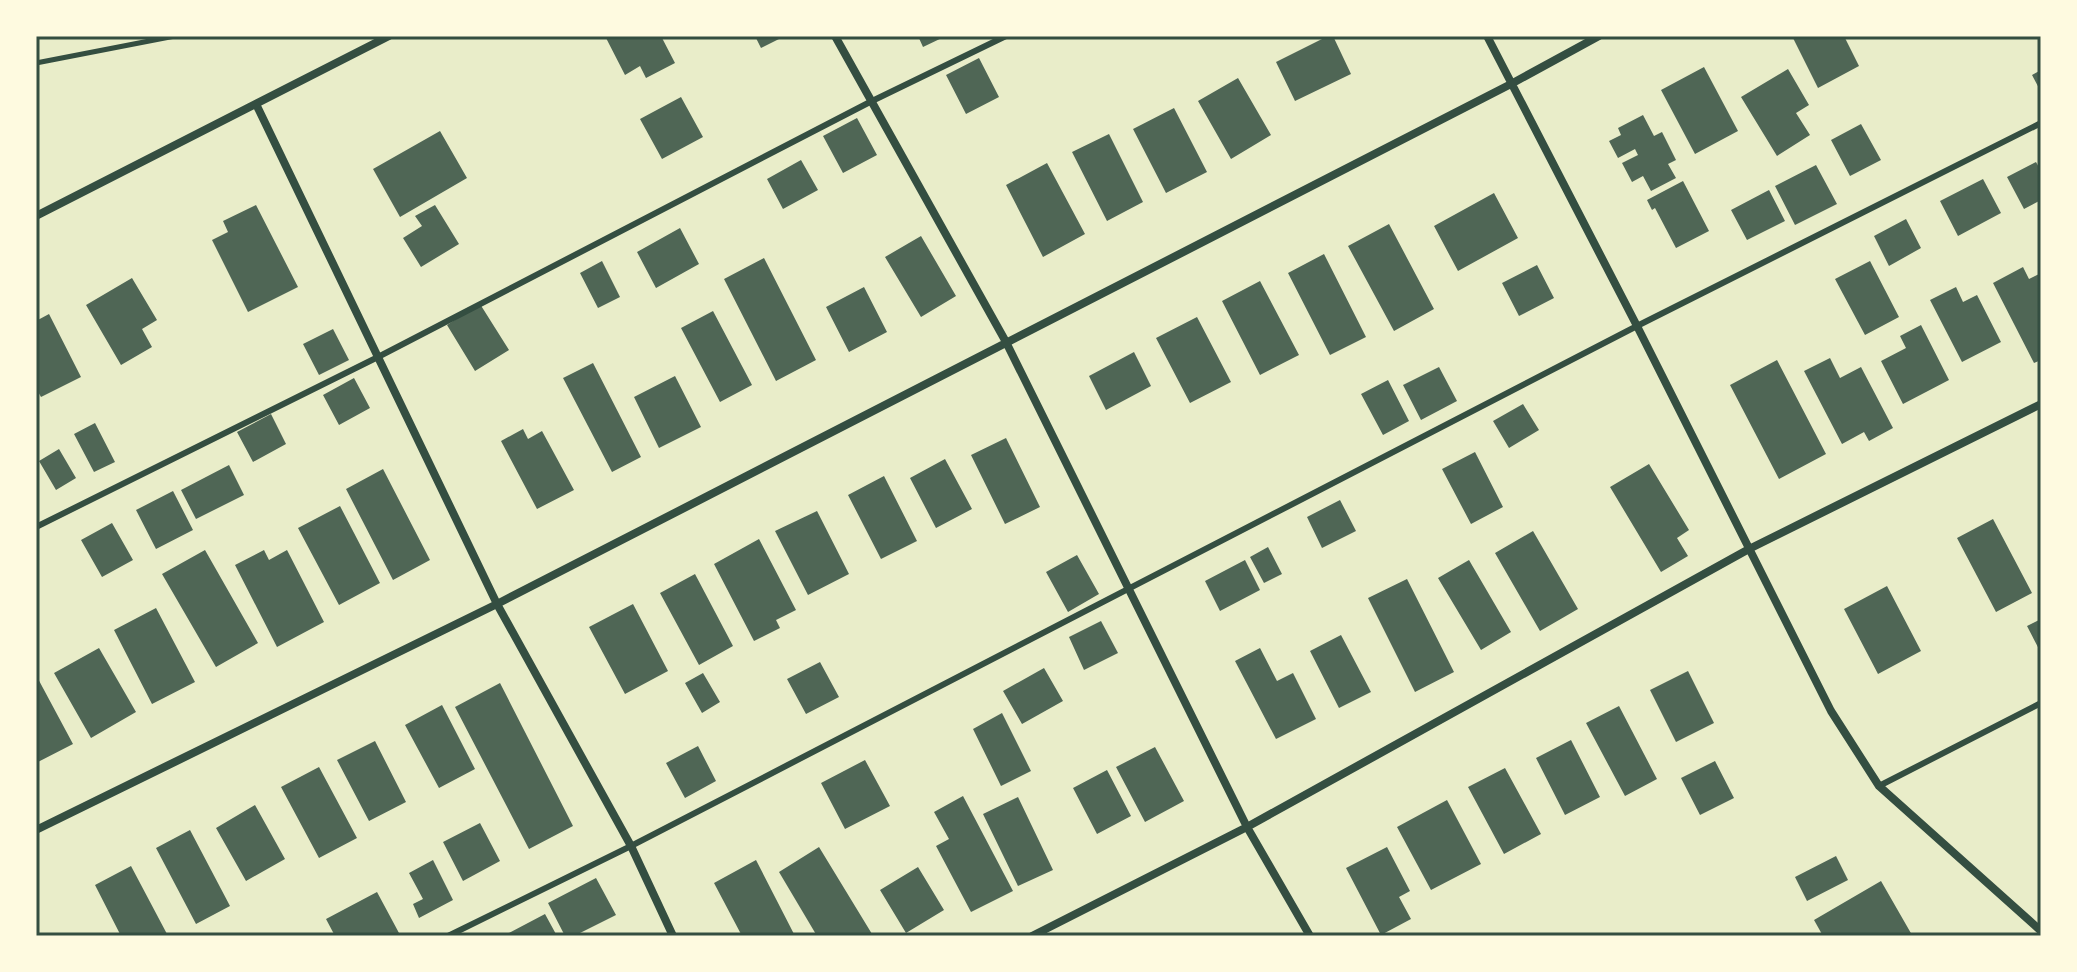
<svg xmlns="http://www.w3.org/2000/svg" width="2077" height="972" font-family="'Nunito Sans',sans-serif">
<rect width="100%" height="100%" fill="#e9edc9"/>
<path fill="#4f6655" d="M605,36H661L675,63L646,78L640,66L625,75Z
M755,36H785L761,48Z
M918,36H946L923,47Z
M1328,36H1333L1351,74L1295,101L1276,62Z
M1792,36H1844L1859,66L1818,88Z
M979,58L999,97L966,114L946,75Z
M1704,67L1738,131L1695,154L1661,90Z
M1788,69L1809,105L1796,113L1810,135L1777,156L1741,97Z
M2041,70V92L2032,75Z
M1238,78L1271,135L1231,159L1198,101Z
M681,97L703,137L662,159L640,119Z
M1174,108L1207,172L1166,193L1133,129Z
M1643,115L1654,136L1662,132L1676,160L1668,164L1676,178L1651,191L1643,176L1632,182L1622,163L1638,155L1635,149L1618,158L1609,141L1621,135L1618,128Z
M857,118L877,155L843,173L823,136Z
M1861,124L1881,160L1850,176L1831,140Z
M440,131L467,178L400,217L373,169Z
M1109,134L1143,202L1107,221L1072,152Z
M801,160L818,190L783,209L767,179Z
M2036,162L2041,171V200L2024,209L2007,177Z
M1047,163L1085,234L1043,257L1006,185Z
M1816,165L1837,204L1795,225L1775,186Z
M1983,179L2001,213L1958,236L1940,201Z
M1683,181L1709,231L1676,248L1655,208L1652,210L1647,200Z
M1769,190L1785,221L1747,240L1731,210Z
M1494,193L1518,238L1458,271L1434,226Z
M256,205L298,287L248,312L212,240L228,232L223,221Z
M435,205L459,244L421,267L403,238L422,226L415,216Z
M1906,219L1921,248L1889,266L1874,236Z
M1389,224L1434,309L1394,331L1348,246Z
M680,228L699,264L656,288L637,252Z
M921,236L956,296L921,317L885,257Z
M1324,254L1366,337L1330,355L1288,273Z
M764,258L816,360L776,381L724,279Z
M602,261L620,297L598,308L580,273Z
M1870,261L1899,317L1865,335L1835,279Z
M1537,265L1554,298L1519,316L1502,283Z
M2023,267L2029,279L2041,273V360L2034,363L1993,283Z
M132,278L157,320L142,329L152,347L121,365L86,305Z
M1260,281L1299,355L1260,375L1222,301Z
M864,287L887,332L849,352L826,307Z
M1956,287L1963,302L1977,295L2001,342L1962,362L1930,300Z
M480,304L509,350L475,371L447,325Z
M713,311L752,385L720,402L681,328Z
M49,314L81,377L41,397L36,388V321Z
M1197,317L1231,382L1190,403L1156,338Z
M1921,325L1949,380L1903,404L1881,361L1906,348L1900,336Z
M333,329L349,360L319,375L303,344Z
M1134,352L1151,386L1106,410L1089,376Z
M1830,358L1840,378L1861,367L1893,428L1869,441L1864,432L1842,444L1804,371Z
M1777,360L1826,454L1779,479L1730,385Z
M593,363L641,457L612,472L563,378Z
M1439,367L1457,401L1421,420L1403,385Z
M675,376L701,427L659,448L634,397Z
M354,378L370,408L339,425L323,395Z
M1388,380L1409,421L1383,435L1361,394Z
M1523,404L1539,430L1509,448L1493,421Z
M271,414L286,444L253,462L237,432Z
M95,423L115,462L94,472L74,434Z
M523,429L528,439L542,431L574,490L537,509L501,441Z
M1006,438L1040,507L1005,524L971,455Z
M59,449L76,478L56,490L39,461Z
M1475,452L1503,507L1471,524L1442,469Z
M945,459L972,509L936,528L910,478Z
M1649,464L1689,530L1677,538L1688,556L1661,572L1610,487Z
M229,465L244,495L196,519L181,490Z
M383,469L430,560L393,580L346,489Z
M884,476L917,541L881,559L848,495Z
M173,491L193,530L156,549L136,510Z
M1340,500L1356,531L1322,548L1307,517Z
M340,506L380,583L339,605L298,528Z
M817,511L849,574L808,595L775,531Z
M1993,519L2032,593L1996,612L1957,538Z
M112,523L133,560L102,577L81,540Z
M1533,531L1578,609L1540,631L1495,553Z
M759,539L796,610L776,620L780,628L754,641L714,564Z
M1268,547L1282,574L1264,583L1250,557Z
M205,550L258,643L216,667L162,574Z
M264,550L269,560L287,550L324,622L277,647L235,565Z
M1077,555L1099,594L1068,612L1046,572Z
M1245,560L1260,590L1220,611L1205,581Z
M1469,560L1511,632L1481,650L1438,578Z
M695,574L733,646L699,665L660,593Z
M1407,579L1454,672L1415,692L1368,598Z
M1887,586L1921,651L1878,674L1844,609Z
M633,604L668,671L625,694L589,627Z
M156,608L195,682L152,704L114,630Z
M2041,619V653L2027,626Z
M1101,621L1118,653L1084,670L1069,637Z
M1341,635L1371,692L1339,708L1310,651Z
M99,648L136,712L91,738L54,673Z
M1260,648L1277,681L1293,673L1316,719L1276,739L1235,661Z
M820,662L839,697L806,714L787,679Z
M1044,668L1063,701L1022,724L1003,691Z
M1688,671L1714,723L1676,742L1650,690Z
M703,673L720,702L702,713L685,683Z
M36,675L73,744L36,763Z
M500,683L573,826L529,849L455,707Z
M442,705L475,769L439,788L405,725Z
M1619,706L1657,779L1625,796L1586,723Z
M1002,713L1031,771L1001,786L973,729Z
M1571,740L1600,797L1565,815L1536,758Z
M375,741L406,802L369,821L337,760Z
M698,746L716,781L685,798L666,763Z
M1155,747L1184,801L1145,822L1116,767Z
M865,760L890,806L845,829L821,783Z
M1715,761L1734,798L1700,815L1681,778Z
M319,767L357,838L319,858L281,787Z
M1505,768L1541,834L1504,854L1468,787Z
M1107,770L1131,816L1097,834L1073,788Z
M963,796L1013,891L971,912L936,846L949,839L934,812Z
M1018,797L1053,870L1018,886L983,814Z
M1447,800L1481,864L1431,890L1397,827Z
M255,805L285,859L246,881L216,828Z
M480,823L500,861L463,881L443,842Z
M190,830L230,906L196,924L156,848Z
M819,847L872,934L869,936H817L779,872Z
M1387,847L1410,891L1399,897L1411,919L1381,935L1346,868Z
M1836,856L1848,880L1807,901L1795,877Z
M433,860L453,900L419,918L413,904L423,899L409,873Z
M756,860L795,936H742L714,883Z
M131,866L167,934L163,936H121L95,885Z
M918,867L944,910L906,933L880,890Z
M596,878L616,915L574,936H565L548,903Z
M1881,881L1912,935L1823,936L1814,920Z
M377,892L399,933L394,936H335L326,919Z
M545,914L557,936H503Z"/>
<g fill="none" stroke-linecap="round" stroke-linejoin="round">
<path stroke="#344e41" stroke-width="5" d="M36,63L175,36"/>
<path stroke="#344e41" stroke-width="6" d="M36,527L378,357L870,102L1006,36
M1879,786L2041,703
M448,936L631,846L1637,326L2041,123"/>
<path stroke="#344e41" stroke-width="8" d="M835,36L1006,342L1247,827L1310,936
M1487,36L1637,326L1831,711L1879,786L2041,931
M256,104L497,604L631,846L673,936
M36,216L389,36
M36,830L497,604L1511,84L1599,36
M1032,936L1247,827L1749,549L2041,404"/>
</g>
<rect width="2077" height="972" fill="none" stroke="#fefae0" stroke-width="76"/>
<rect x="38" y="38" width="2001" height="896" fill="none" stroke="#344e41" stroke-width="3"/>
</svg>
